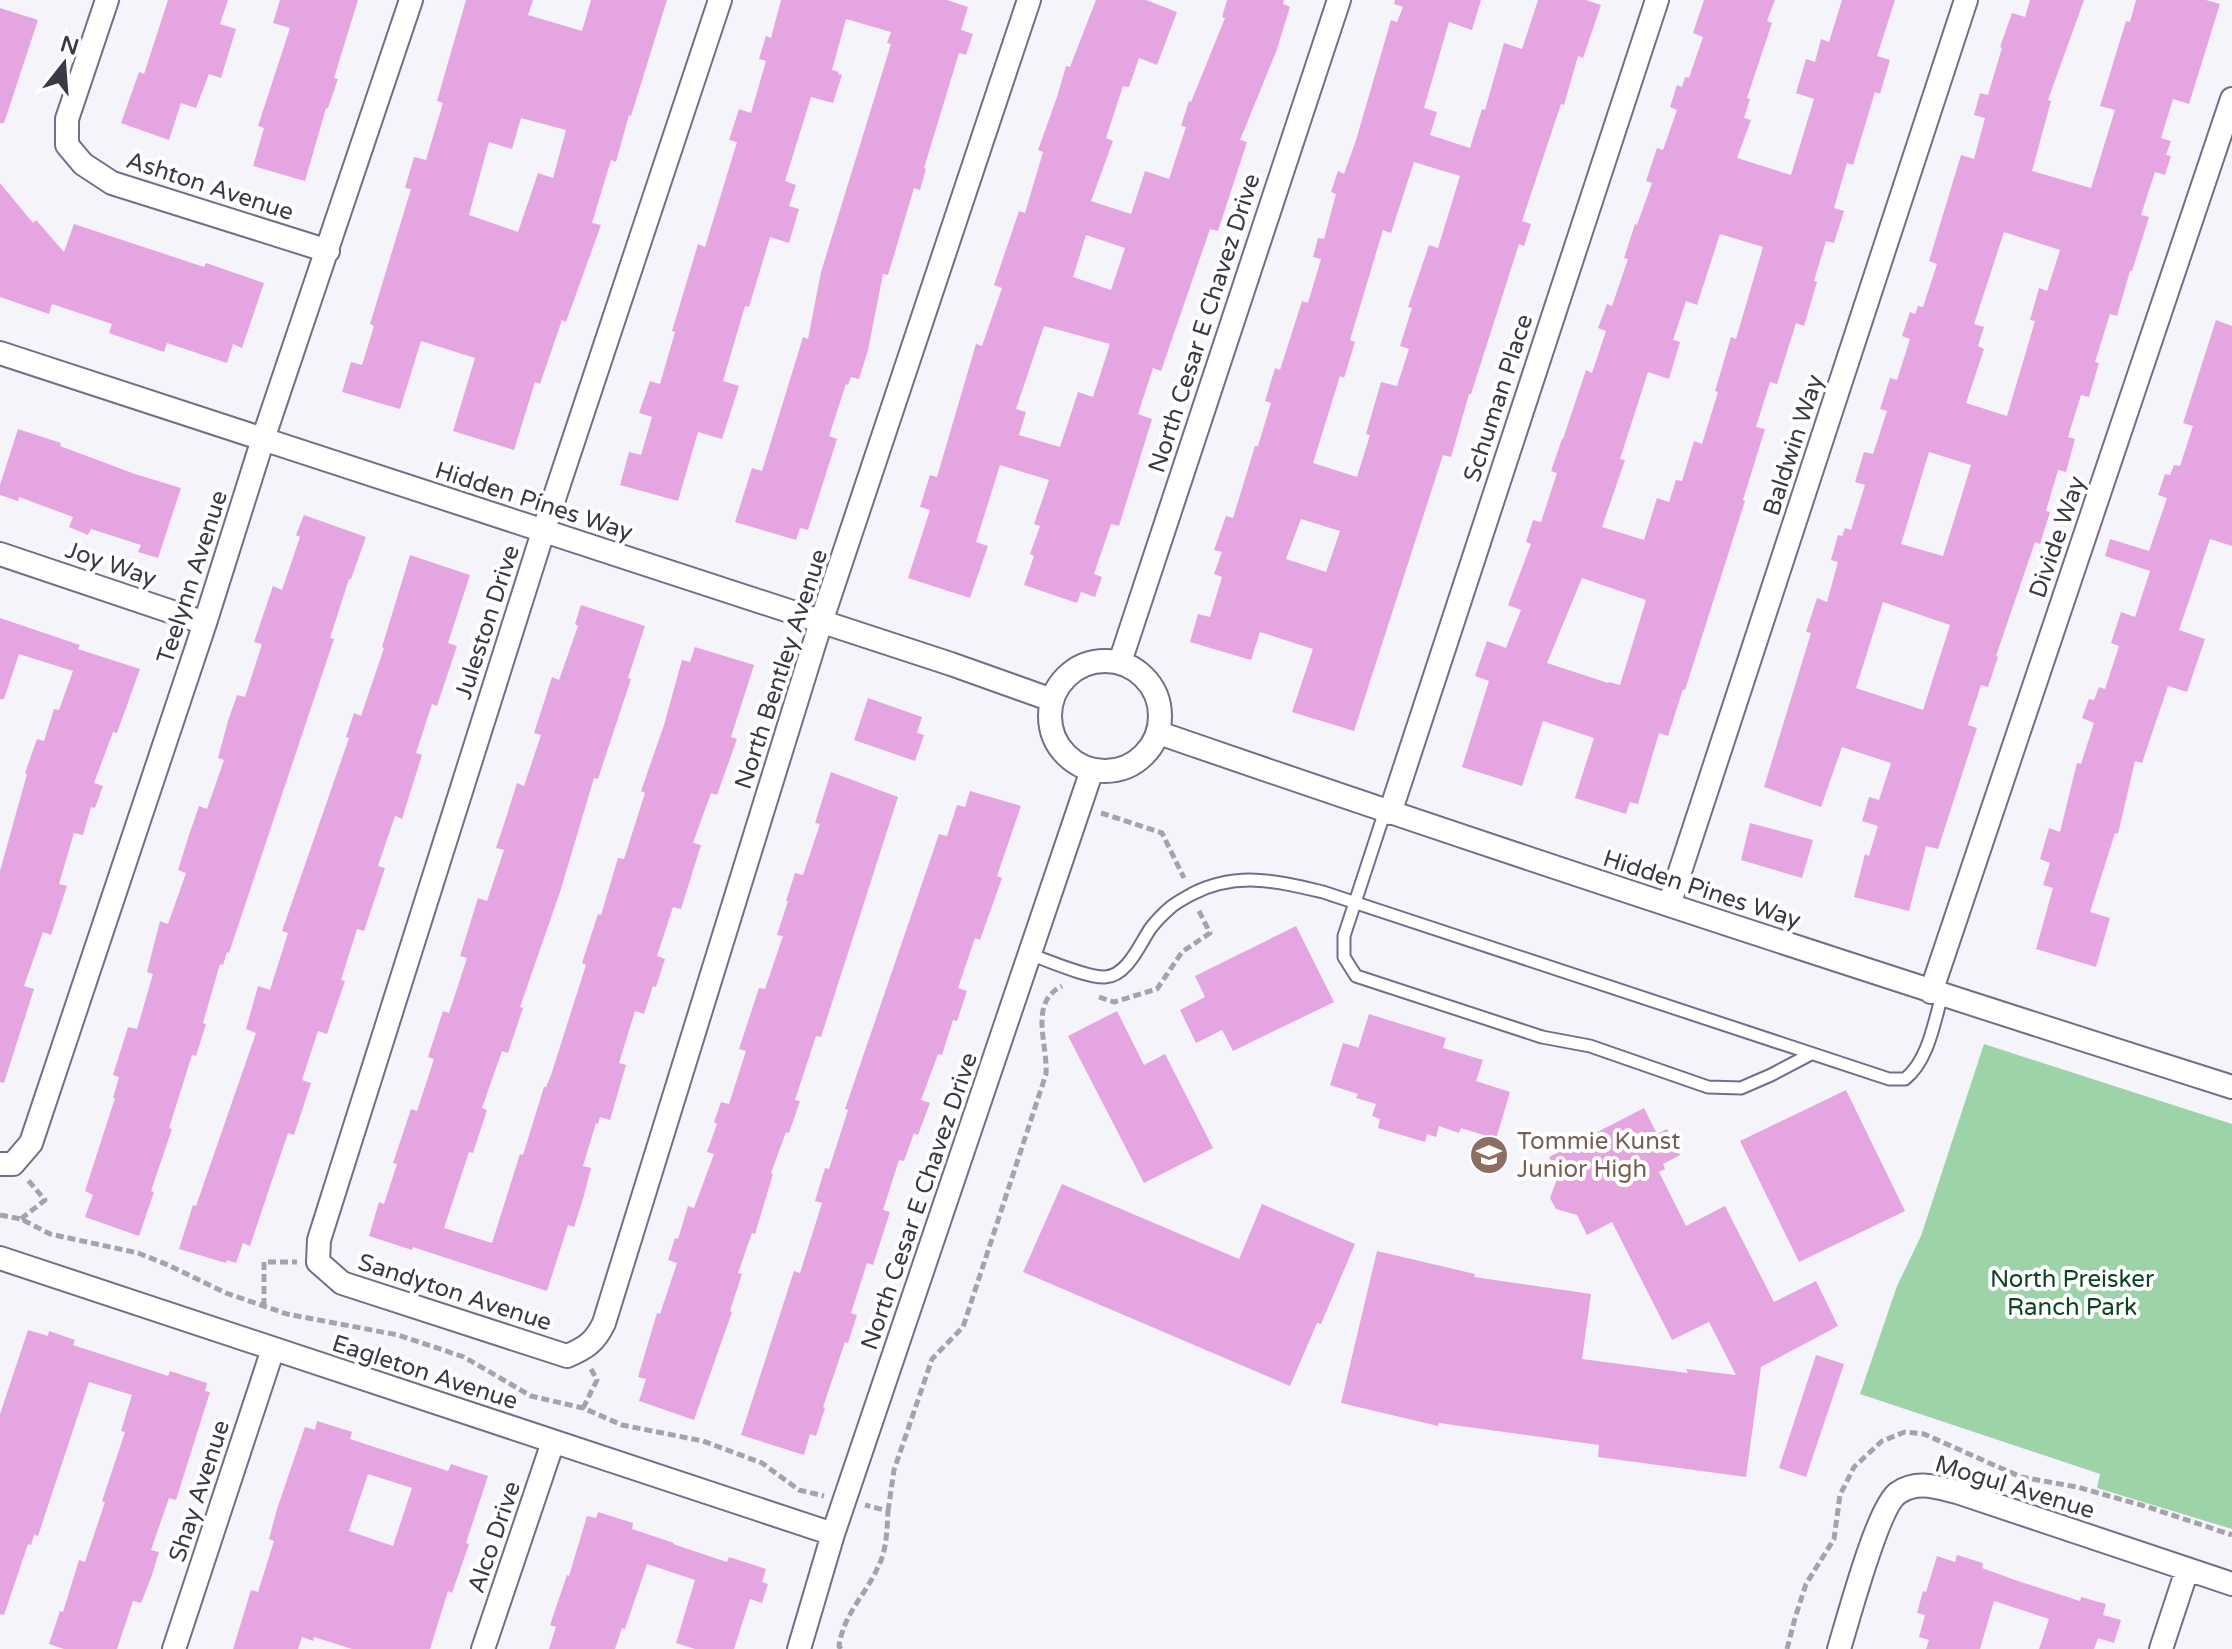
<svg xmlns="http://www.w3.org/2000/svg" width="2232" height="1649" font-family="'Varela Round',sans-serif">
<rect width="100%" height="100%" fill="#f6f4fb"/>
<path fill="#9dd3a8" d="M1984,1044L2232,1124V1529L2097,1488L2100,1474L1860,1394L1897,1286L1921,1236Z"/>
<path fill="#e5a5e0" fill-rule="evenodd" d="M168,0H228L220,24L236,29L221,78L209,74L196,108L181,103L169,140L121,123L139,72L144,74Z
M280,0H358L334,78L338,79L328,108H326L305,181L253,166L264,128L258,126L290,28L273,23Z
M466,0H533L528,15L582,31L591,0H667L631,116L629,115L616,162L611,160L592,223L601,225L566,322L562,320L540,384L535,382L514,450L453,431L475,358L421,341L400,409L342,392L351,362L362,365L374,326L370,324L411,189L405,188L414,157L426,160L443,103L437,101ZM521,118L566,130L553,178L538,173L518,232L469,215L489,142L512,149Z
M781,0H947L968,7L961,30L973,34L966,55L959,53L924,168L926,169L920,190L914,188L888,275L883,274L868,350L859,379L851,377L848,385L846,384L829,436L837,439L808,530L800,528L796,540L735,522L752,468L762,471L803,337L808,339L821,272L891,44L887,43L891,32L846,19L832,70L839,72L838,74L842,75L833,103L811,97L785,181L796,185L789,206L799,209L789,243L770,237L749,307L745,306L723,381L739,386L722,439L698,432L678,501L620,485L629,452L641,455L652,417L639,413L650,381L660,384L675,332L672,331L698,244L705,247L737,142L729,140L739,109L751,113L766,61L759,59L766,36L771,38Z
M1096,0H1146L1177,12L1157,65L1139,58L1129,87L1123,86L1106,138L1113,141L1091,201L1131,214L1145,171L1169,179L1186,127L1181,126L1189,101L1191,102L1225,18L1222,17L1227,0H1284L1283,4L1290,7L1276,52L1240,140L1247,142L1218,231L1210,229L1161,371L1153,368L1138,414L1152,419L1119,526L1111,524L1094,574L1102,577L1095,597L1081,592L1077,603L1024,585L1034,556L1030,554L1040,526L1034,524L1049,480L1000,465L976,542L988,546L970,598L908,578L930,510L920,507L930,475L937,477L976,344L982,346L1002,288L994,285L1019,211L1025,213L1043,152L1038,150L1057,97L1066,66L1070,67ZM1086,235L1125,248L1111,290L1073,277ZM1044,326L1110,344L1093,397L1078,392L1060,447L1019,435L1026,412L1016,409Z
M1395,0H1481L1472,30L1449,22L1424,108L1437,112L1430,135L1470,148L1482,109L1485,110L1504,43L1522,49L1538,0H1586L1601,5L1583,58L1578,56L1564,105L1561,104L1522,221L1531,224L1524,246L1519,244L1471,394H1469L1451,457L1443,455L1354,731L1292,712L1313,649L1260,632L1251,660L1190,642L1198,614L1210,617L1222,577L1214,574L1222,552L1214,550L1226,516L1233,518L1255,446H1258L1271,403L1265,401L1275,368L1280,370L1302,301L1308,303L1321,259L1313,257L1318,238L1324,239L1336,194L1331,192L1338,171L1344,174L1356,140L1391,20L1397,22L1403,7L1394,4ZM1414,162L1460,176L1438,248L1429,245L1408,307L1412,308L1400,346L1409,349L1397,386L1381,382L1366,434L1370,435L1357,477L1313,463L1340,376L1344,378L1355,342L1350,340L1383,230L1391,233ZM1301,519L1340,531L1326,572L1286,559Z
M1704,0H1775L1767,21L1772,23L1747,98L1750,99L1744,118L1751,120L1737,158L1791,175L1814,99L1796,93L1806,59L1815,62L1821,39L1829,42L1842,0H1895L1877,56L1890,60L1880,94L1875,92L1853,165L1847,163L1834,208L1844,211L1834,243L1826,241L1814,281L1817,282L1804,326L1796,323L1777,384L1770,382L1756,427L1765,429L1743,500L1745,501L1685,690L1683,689L1668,736L1659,733L1638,804L1630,802L1626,814L1575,798L1594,738L1543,721L1522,786L1462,767L1489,681L1475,676L1487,641L1506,648L1521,610L1508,605L1531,544L1526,542L1533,520L1541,522L1557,473L1551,471L1562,439H1563L1586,370L1592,373L1606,331L1598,328L1607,304L1612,306L1628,259L1624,258L1635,224L1637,225L1652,183L1646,181L1657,148L1663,150L1677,110L1670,107L1677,85L1682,87L1685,77L1689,78L1703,37L1693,33ZM1720,234L1763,247L1736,339L1731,337L1715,391L1718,392L1702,444L1694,441L1682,481L1676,480L1669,502L1657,498L1644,540L1602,527L1625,460L1620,459L1648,372L1669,379L1680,342L1673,340L1686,301L1697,305ZM1582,578L1646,600L1620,685L1609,682L1608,683L1547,663Z
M2030,0H2084L2048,100L2051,101L2032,171L2091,188L2115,110L2100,106L2126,21L2130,22L2136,0H2206L2220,4L2189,104L2173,99L2161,138L2171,141L2166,155L2171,156L2165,175L2155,172L2141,215L2149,217L2132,271H2130L2117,316L2110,314L2095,362L2099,363L2089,397L2081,395L2068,437L2075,439L2066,472L2058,470L2046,511L2050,512L2040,544L2035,542L1996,656L1998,657L1988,687L1981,685L1968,725L1977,728L1938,849L1926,846L1909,911L1854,897L1865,854L1869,856L1878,826L1862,821L1869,797L1879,800L1891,763L1842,747L1821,807L1764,787L1811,633L1806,632L1817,598L1827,602L1838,562L1831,560L1838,535L1842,536L1845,528L1851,530L1865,485L1855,482L1864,452L1873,454L1887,411L1880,409L1890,378L1897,380L1910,339L1902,336L1910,312L1915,314L1918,306L1923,307L1937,264L1929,261L1961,155L1974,159L1985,118L1974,115L1980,93L1988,95L2002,48L2000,47L2012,13L2025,17ZM2004,232L2060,250L2047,291L2039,288L2030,320L2035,321L2007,416L1966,403L1984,349L1978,346L1984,327L1974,324ZM1929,452L1971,465L1943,556L1901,544ZM1883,602L1950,625L1923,710L1856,688Z
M0,8L38,20L4,123H0Z
M0,183L33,223L36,220L64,252L74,224L204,267L206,263L264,283L242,348L233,344L227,363L167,343L164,352L109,333L112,324L52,304L49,314L0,297Z
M2216,320L2232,326V546L2210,539L2179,630L2205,639L2187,692L2168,686L2142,763L2135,761L2118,834L2115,833L2090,912L2110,918L2096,967L2036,949L2053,888L2043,885L2050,863L2040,859L2049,828L2060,832L2077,763L2081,764L2094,723L2082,718L2089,699L2094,700L2099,687L2105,689L2119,646L2111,643L2121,612L2135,617L2150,571L2105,556L2110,539L2149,551L2167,498L2158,495L2165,474L2170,475L2174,465L2180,466L2193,426L2183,423Z
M18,429L61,443L60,446L135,474L181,488L158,558L138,552L141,545L91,529L88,535L69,527L73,517L19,497L18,501L0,495V485Z
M304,515L366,537L351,579H349L330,638L334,639L229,953L227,952L223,965L220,964L203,1023L206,1024L196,1056L192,1055L169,1128L172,1129L151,1191L154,1192L139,1236L85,1217L93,1195L85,1191L115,1098H113L119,1077L113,1075L128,1027L137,1029L153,974L147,972L160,921L168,924L186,873L178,870L189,835L199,806L207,809L224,760L218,758L228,721L237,695L245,697L262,644L254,642L273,586L282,590L300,537L296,535Z
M410,555L470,575L448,643L457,646L437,706L432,704L416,753L422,755L411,790L402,819L395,816L378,866L385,868L364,931L357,929L341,980L345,981L327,1034L318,1031L302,1080L311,1083L294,1135L288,1133L250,1246L243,1243L236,1263L227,1260L226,1263L179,1249L193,1205L196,1206L256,1033L246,1029L258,986L270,990L288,933L282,931L349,738L346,737L354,713L361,716L384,648L382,647Z
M581,605L645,626L628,678L631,679L598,779L594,778L560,892L520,1007L523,1008L508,1053L502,1051L482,1108L487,1110L473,1153L469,1152L444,1228L492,1243L520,1154L523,1155L544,1087H546L551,1075L586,965L582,963L598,914L601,915L618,858L624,859L645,793L641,791L664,725L682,660L690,662L695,647L754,665L731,737L737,739L717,795L711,793L693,843L701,845L681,909L673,907L657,956L665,959L656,987L653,986L644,1014L635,1011L619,1063L626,1065L610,1120L600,1117L598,1124L596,1123L583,1166L591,1168L583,1199L574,1227L568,1225L547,1291L413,1247L412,1250L369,1236L379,1202L384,1204L397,1164L393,1163L411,1109L417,1111L434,1059L428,1057L443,1011L449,1013L467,958L460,956L478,898L487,901L504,850L496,848L505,821L517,783L524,786L541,735L534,733L545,699L552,677L559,680L578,626L575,624Z
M0,618L80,645L78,649L140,669L117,733L113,732L94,783L103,786L95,808L91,807L83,835L74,833L59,884L67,886L51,935L43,932L24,986L34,989L4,1083L0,1082V871L27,774L25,773L37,739L44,741L54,709L59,710L73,671L19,654L4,699H0Z
M868,698L922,717L917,733L924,735L915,761L854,740Z
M831,772L898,797L821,1037L816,1036L795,1100L800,1101L789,1133L786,1132L771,1173L773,1174L755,1234L752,1233L738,1273L742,1274L730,1311L732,1312L694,1420L639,1401L646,1379L638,1377L657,1313L660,1314L677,1263L668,1260L675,1238L678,1239L688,1206L694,1208L714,1154L707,1152L717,1124L714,1122L721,1102L729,1104L746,1051L739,1049L759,988L765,989L783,936L777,935L788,901H786L795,873L803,875L820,824L815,823Z
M970,791L1021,806L997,876L1002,878L980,940L975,938L958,988L967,991L957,1021L953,1020L942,1055L938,1054L921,1100L930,1103L918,1135L914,1133L904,1161L899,1160L883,1210L890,1212L873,1265L867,1263L851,1313L857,1315L848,1343L845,1342L823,1407L825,1408L816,1436L810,1434L804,1455L741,1435L794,1271L800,1273L822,1203L815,1201L825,1168L829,1169L848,1110L845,1109L939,834L947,836L957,805L965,807Z
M1750,823L1813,840L1802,878L1741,860Z
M1296,926L1334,1002L1233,1051L1222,1030L1196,1043L1180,1010L1205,997L1195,976Z
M1117,1011L1144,1065L1165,1054L1213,1148L1144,1183L1068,1036Z
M1369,1014L1446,1038L1443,1048L1483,1060L1476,1081L1510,1092L1496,1139L1461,1128L1459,1133L1439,1126L1436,1137L1427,1134L1425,1142L1378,1128L1380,1119L1372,1116L1376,1104L1356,1098L1358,1094L1330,1085L1343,1043L1357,1047L1358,1049Z
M1846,1090L1905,1211L1799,1262L1740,1141Z
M1644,1108L1657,1134L1667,1129L1680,1155L1663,1164L1665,1169L1659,1172L1686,1226L1725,1206L1774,1302L1816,1281L1838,1326L1761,1367L1746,1477L1598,1457L1599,1445L1439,1423L1438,1426L1341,1403L1377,1251L1475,1274L1474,1277L1591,1294L1582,1359L1688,1373L1686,1369L1736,1375L1709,1322L1672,1340L1612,1222L1587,1235L1577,1215L1556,1209L1550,1198L1558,1176L1549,1157Z
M1062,1184L1239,1259L1262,1204L1355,1244L1321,1324L1317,1323L1290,1386L1023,1272Z
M28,1330L48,1336L49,1331L75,1340L73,1345L168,1376L170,1371L207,1383L205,1391L210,1392L176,1500L169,1498L151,1550L159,1552L152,1575L141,1603L133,1601L117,1649H64L49,1644L60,1611L63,1612L79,1560L85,1562L105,1502L102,1501L125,1432L121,1431L132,1395L89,1382L38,1536L34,1535L31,1545L28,1544L4,1615L0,1614V1414Z
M1816,1355L1844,1364L1806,1477L1779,1468Z
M317,1421L352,1432L350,1439L448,1471L451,1464L488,1476L466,1543L469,1544L452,1593L448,1591L430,1649H352L314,1637L313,1641L302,1637L298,1649H233L251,1590L258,1592L274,1541L269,1539L277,1509L305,1427L315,1430ZM368,1474L412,1488L393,1546L349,1531Z
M598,1512L633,1523L632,1529L674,1543L673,1544L727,1562L729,1557L766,1569L762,1582L768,1584L762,1603L750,1599L734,1649H695L676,1643L695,1580L647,1564L625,1629L622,1628L615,1649H549L556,1627L550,1625L567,1575L569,1576L587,1516L596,1518Z
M1957,1555L1983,1563L1982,1568L2018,1581L2080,1601L2081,1597L2106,1604L2103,1615L2121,1620L2114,1643L2098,1638L2094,1649H2039L2049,1619L1994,1601L1980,1649H1926L1929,1640L1919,1637L1925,1615L1917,1613L1923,1591L1926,1592L1937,1556L1955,1562Z"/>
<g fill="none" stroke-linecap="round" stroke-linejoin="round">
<g stroke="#766c8b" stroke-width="15">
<path id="lane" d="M1385,811L1344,936V957L1356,976L1542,1037L1590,1046L1708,1087L1741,1088L1771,1075L1811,1054
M1029,954C1047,960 1087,978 1105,977C1127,976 1140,944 1150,929C1156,921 1164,913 1171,907C1177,902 1185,898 1192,894C1237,871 1276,881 1323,892L1889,1079H1905C1928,1061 1934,1023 1942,995"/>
</g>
<g stroke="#766c8b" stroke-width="26">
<path id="street" d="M107,0L67,119V145L83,164L112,183L328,251
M720,0L543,532L319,1240L318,1262L342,1283L567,1356C586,1348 595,1342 604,1323L821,622L1029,0
M0,353L951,664L1052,700
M0,554L205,623
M1050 716a55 55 0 1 1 110 0a55 55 0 1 1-110 0Z
M1120,662L1339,0
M1159,733C1515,856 1873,973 2232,1087
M1390,813L1657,0
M1669,905L1966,0
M1931,992L2232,99
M0,1164H13L31,1143L205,623L263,439L411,0
M0,1258L833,1534
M174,1649L273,1349
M483,1649L553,1442
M799,1649L833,1534L1092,770
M1839,1649C1848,1620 1878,1506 1898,1493C1917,1480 1936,1487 1957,1492L2232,1584
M2161,1649L2187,1570"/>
</g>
<path stroke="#a5a2ac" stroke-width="5" stroke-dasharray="8 4" stroke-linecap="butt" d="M1101,813L1162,833L1184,878
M1099,997L1114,1002L1157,989L1182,952L1210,933L1198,909
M0,1215L21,1219L50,1234L138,1253L168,1265L226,1293L287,1314L398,1335L464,1357L531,1396L583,1408L622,1425L703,1441L762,1463L799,1490L824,1496
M21,1219L45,1200L27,1179
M264,1306V1262H297
M583,1408L597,1380L591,1369
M888,1511L894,1470L932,1359L963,1327L1046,1074C1048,1043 1028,1003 1062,986
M841,1649L839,1646C844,1613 865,1596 878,1567C887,1550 887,1529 888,1511L865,1505
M1787,1649L1795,1618L1806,1584L1834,1539L1840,1495L1854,1467L1882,1441L1905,1432L1924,1434L2021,1477L2077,1487L2148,1507L2232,1535"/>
<use href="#lane" stroke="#fff" stroke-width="11"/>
<use href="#street" stroke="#fff" stroke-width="22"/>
</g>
<defs>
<g id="school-disc" transform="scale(2)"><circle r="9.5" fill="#8d6e63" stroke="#fff"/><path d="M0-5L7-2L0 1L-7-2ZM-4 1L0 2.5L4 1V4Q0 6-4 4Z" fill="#fff"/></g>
</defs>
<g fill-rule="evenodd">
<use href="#school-disc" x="1489" y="1155"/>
</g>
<g text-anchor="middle" stroke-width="8" stroke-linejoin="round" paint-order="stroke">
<g font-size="24" fill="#3c3846" stroke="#fff">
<text transform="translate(210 186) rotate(18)" y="8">Ashton Avenue</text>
<text transform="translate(1204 323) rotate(-72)" y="8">North Cesar E Chavez Drive</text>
<text transform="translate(1498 398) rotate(-72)" y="8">Schuman Place</text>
<text transform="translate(1793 445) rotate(-72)" y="8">Baldwin Way</text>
<text transform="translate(534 501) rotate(18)" y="8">Hidden Pines Way</text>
<text transform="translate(2057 537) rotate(-71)" y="8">Divide Way</text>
<text transform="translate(111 564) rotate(19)" y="8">Joy Way</text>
<text transform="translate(192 577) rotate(-72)" y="8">Teelynn Avenue</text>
<text transform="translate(487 622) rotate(-72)" y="8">Juleston Drive</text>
<text transform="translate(781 669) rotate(-72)" y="8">North Bentley Avenue</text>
<text transform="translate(1702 889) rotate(18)" y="8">Hidden Pines Way</text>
<text transform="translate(919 1201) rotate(-71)" y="8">North Cesar E Chavez Drive</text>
<text transform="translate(455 1292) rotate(18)" y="8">Sandyton Avenue</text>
<text transform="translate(425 1372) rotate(18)" y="8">Eagleton Avenue</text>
<text transform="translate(2015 1487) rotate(17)" y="8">Mogul Avenue</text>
<text transform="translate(199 1491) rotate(-72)" y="8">Shay Avenue</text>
<text transform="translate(494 1537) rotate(-71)" y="8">Alco Drive</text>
</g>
<g font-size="24" fill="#785e54" stroke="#fff" text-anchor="start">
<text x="1517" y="1149">Tommie Kunst<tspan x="1517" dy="28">Junior High</tspan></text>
</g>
<g font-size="24" fill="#0d4421" stroke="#fff">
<text x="2072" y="1287">North Preisker<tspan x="2072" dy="28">Ranch Park</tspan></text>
</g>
</g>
<g transform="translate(64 64) rotate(17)" stroke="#ffffff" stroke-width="6" paint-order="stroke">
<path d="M0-6L14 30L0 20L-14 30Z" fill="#3c3846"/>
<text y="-12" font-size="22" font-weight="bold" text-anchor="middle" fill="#3c3846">N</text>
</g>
</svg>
